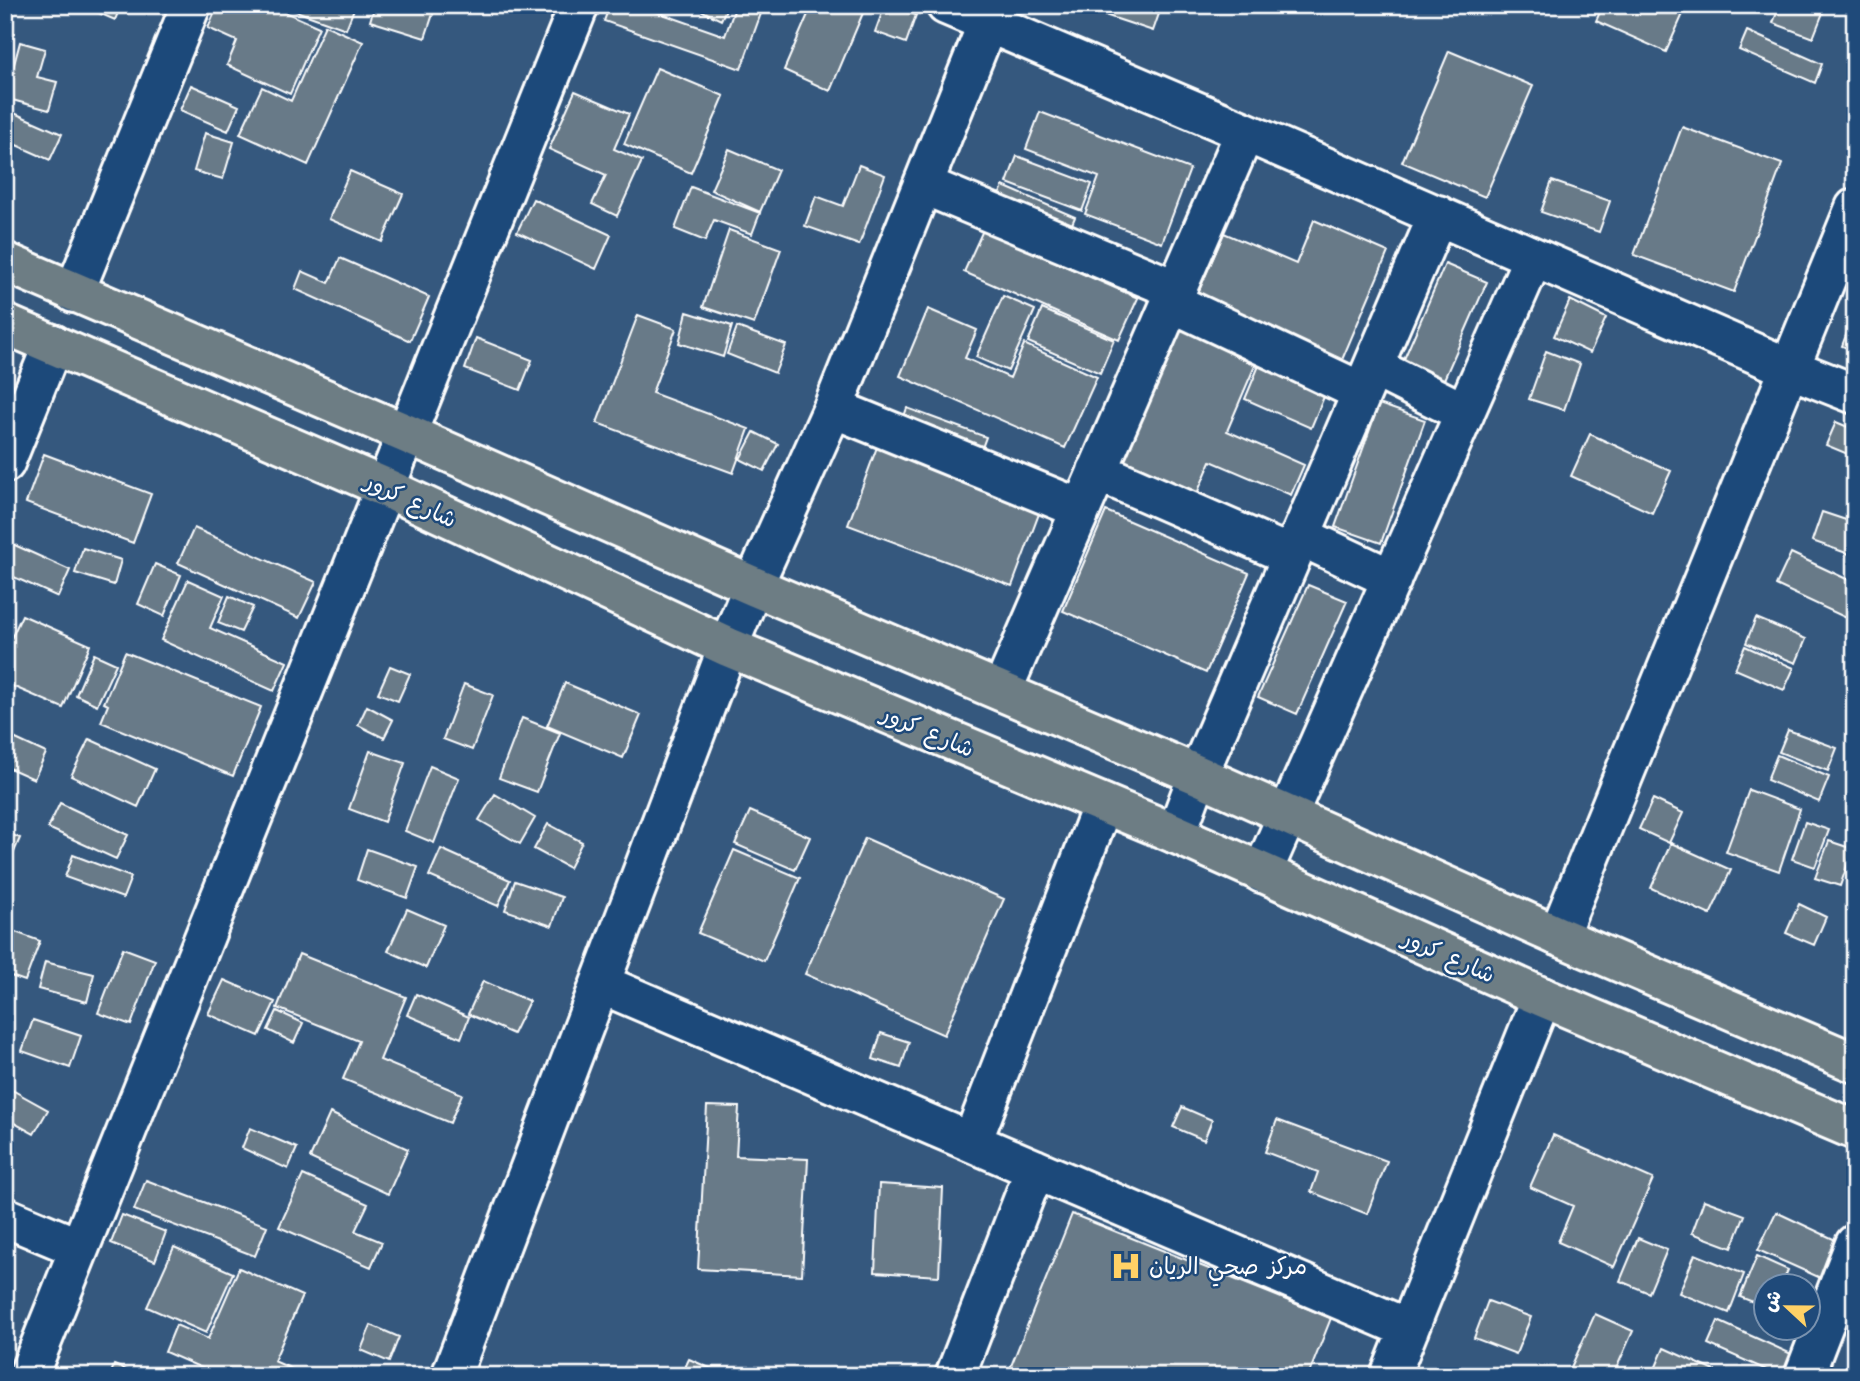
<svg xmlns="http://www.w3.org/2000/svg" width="1860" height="1381" font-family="'Architects Daughter','Playpen Sans Arabic',sans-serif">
<rect width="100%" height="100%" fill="#35587e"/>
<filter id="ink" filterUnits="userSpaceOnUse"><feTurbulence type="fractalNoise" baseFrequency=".0143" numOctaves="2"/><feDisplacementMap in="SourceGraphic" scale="14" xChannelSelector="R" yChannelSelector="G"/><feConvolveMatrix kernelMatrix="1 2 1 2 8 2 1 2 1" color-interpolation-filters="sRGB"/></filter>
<g filter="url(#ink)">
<path fill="#677a88" stroke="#fff" stroke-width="2" d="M96,5H121L115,20L94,11Z
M218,5H269L319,27L290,94L227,65L237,41L208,28Z
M279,5H353L355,6L346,29Z
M375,5H436L425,38L370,21Z
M610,5H637L725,36L736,5H764L741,69L604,21Z
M690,5H728L721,20Z
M812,5L866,6L830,91L784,70Z
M885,5L916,15L906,43L875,32Z
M1105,5H1162L1153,31L1102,14Z
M1603,5H1687L1666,52L1596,21Z
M1780,5H1826L1813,38L1773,23Z
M325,25L363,42L308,165L240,134L262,87L291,101Z
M1747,31L1822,64L1815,83L1739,50Z
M20,42L45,49L37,77L57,82L49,110L5,98Z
M1449,51L1533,86L1485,197L1402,162Z
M657,68L724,96L691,173L624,144Z
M191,85L239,106L228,131L180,110Z
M575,91L629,114L614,149L642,161L617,216L592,204L606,175L549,149Z
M5,109L62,134L50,160L5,140Z
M1040,112L1190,169L1162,243L1085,214L1099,177L1026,149Z
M1682,127L1782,164L1734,292L1634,255Z
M205,133L234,142L223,179L194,171Z
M729,149L778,170L760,212L711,190Z
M1017,156L1092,184L1082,211L1007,183Z
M859,165L885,175L859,245L805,226L816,196L843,206Z
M350,171L403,194L382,242L329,219Z
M1552,181L1610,201L1599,232L1541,212Z
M1003,186L1075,217L1064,243L992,213Z
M691,187L760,213L752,234L714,220L705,241L675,229Z
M533,199L611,235L596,269L517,232Z
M1314,220L1388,252L1339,367L1193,304L1224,233L1296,264Z
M729,230L781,249L754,324L703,307Z
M983,230L1138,298L1119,340L964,272Z
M340,258L429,297L410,341L295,289L302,271L329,283Z
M1445,264L1487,282L1442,384L1401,366Z
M1003,296L1035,310L1008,371L976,357Z
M1570,300L1606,318L1590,353L1554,336Z
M928,309L977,330L965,358L1010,378L1024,344L1097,377L1065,448L900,376Z
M1042,309L1114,340L1100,373L1028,342Z
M1855,311V351L1842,346Z
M687,312L732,326L723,357L679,343Z
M638,315L676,329L652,393L749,429L733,473L597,423Z
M737,327L786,345L775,373L727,354Z
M1179,327L1257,361L1227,431L1304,465L1291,495L1211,461L1193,503L1118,471Z
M476,338L532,360L520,390L465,369Z
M1546,351L1580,364L1564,410L1529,399Z
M1260,363L1326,392L1311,428L1245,399Z
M1379,404L1425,420L1381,543L1335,527Z
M907,408L986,437L969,483L1040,511L1012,586L848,525L880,439L894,445Z
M1836,422L1855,430V444L1850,455L1826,445Z
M754,432L778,444L764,471L740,459Z
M1590,434L1671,471L1652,513L1571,476Z
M44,454L151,494L133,543L26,503Z
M1106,511L1249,573L1206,673L1063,611Z
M1822,512L1855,523V556L1812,541Z
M194,528L316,582L299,618L178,563Z
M8,542L70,570L58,597L5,573V549Z
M83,548L121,560L114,585L75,573Z
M1791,553L1855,583V622L1776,585Z
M155,564L181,575L164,616L138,604Z
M188,580L224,596L210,628L287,662L274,691L161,640Z
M1308,585L1347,601L1297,714L1258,697Z
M229,596L253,607L241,632L218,623Z
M22,615L90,645L63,708L5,683V652Z
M1756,618L1806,639L1796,663L1746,643Z
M1745,646L1794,668L1784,690L1735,669Z
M125,652L261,707L233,776L101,722L108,705L104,703Z
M94,654L116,664L97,705L76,695Z
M390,666L410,674L398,701L378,693Z
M565,683L641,715L623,758L547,726Z
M464,684L493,695L472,750L443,739Z
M367,706L393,720L384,738L358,725Z
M522,718L560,733L537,792L499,778Z
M1788,730L1837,748L1828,771L1779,752Z
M5,734L46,753L34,779L5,766Z
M89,739L155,769L138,807L71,776Z
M370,751L405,763L384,822L349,809Z
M1777,755L1829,777L1819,802L1767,780Z
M430,766L459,778L434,843L405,831Z
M1749,790L1800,809L1779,871L1726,852Z
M495,794L535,818L520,844L479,820Z
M1653,799L1683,813L1669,843L1639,829Z
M60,803L128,835L116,859L48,828Z
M750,811L810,837L795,870L735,844Z
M1805,822L1829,830L1815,867L1792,859Z
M548,824L582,842L569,868L534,849Z
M5,832L20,838L5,873Z
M865,838L1004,899L944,1035L805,974Z
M1829,841L1853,849L1840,886L1815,878Z
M1671,843L1731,870L1710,915L1651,888Z
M367,849L418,867L407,898L357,880Z
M441,849L510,880L498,906L429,876Z
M734,850L800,878L764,961L698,933Z
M73,855L131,877L123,898L65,877Z
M515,881L562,897L552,926L505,910Z
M1799,904L1826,917L1814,945L1786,933Z
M407,909L444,925L426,968L388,951Z
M10,930L40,941L25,981L5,974V942Z
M123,948L155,960L131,1025L98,1013Z
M299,954L406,997L380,1060L462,1094L450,1123L343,1079L359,1041L277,1008Z
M45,962L94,974L87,1002L38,989Z
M224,980L275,1002L259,1036L208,1014Z
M483,981L529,1001L513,1034L468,1014Z
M416,994L469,1017L461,1038L407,1015Z
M277,1011L303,1023L294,1043L268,1030Z
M33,1020L81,1036L70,1068L22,1051Z
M881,1033L909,1042L901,1068L873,1059Z
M5,1086L48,1110L34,1134L5,1118Z
M707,1106L739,1107L736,1156L808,1159L802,1275L698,1269Z
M1182,1107L1212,1120L1204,1140L1173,1127Z
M330,1113L408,1149L388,1194L310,1158Z
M1277,1120L1387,1161L1367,1214L1311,1192L1318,1172L1265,1152Z
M250,1128L297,1148L288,1169L242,1148Z
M1553,1135L1653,1179L1614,1267L1558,1242L1573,1206L1530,1187Z
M303,1175L368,1204L355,1231L382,1242L371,1267L279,1227Z
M146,1180L267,1226L255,1256L134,1210Z
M879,1184L943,1188L939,1276L875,1272Z
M1704,1200L1745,1215L1732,1248L1692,1233Z
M1776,1212L1842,1243L1825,1280L1758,1250Z
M1072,1214L1331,1318L1308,1376H1007Z
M122,1215L166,1232L155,1261L111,1243Z
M1638,1238L1667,1250L1649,1293L1620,1281Z
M174,1247L233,1273L206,1333L147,1307Z
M1695,1254L1744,1274L1729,1313L1679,1293Z
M1757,1256L1788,1270L1781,1286H1766V1307L1740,1297Z
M239,1268L302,1296L274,1361L308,1376H220L165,1352L176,1325L208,1339Z
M1488,1301L1531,1317L1516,1354L1474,1338Z
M1595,1314L1633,1331L1613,1376H1567Z
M1718,1321L1796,1356L1788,1376H1780L1708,1344Z
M371,1325L399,1337L389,1362L361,1350Z
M1664,1348L1715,1371L1713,1376H1652Z
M689,1359L728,1376H681Z
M114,1365L141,1376H110Z"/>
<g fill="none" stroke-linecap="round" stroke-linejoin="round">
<g stroke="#fff" stroke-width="44">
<path id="minor" d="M946,5L1245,132L1789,368L1855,394
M924,185L1177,290
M74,293L191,5
M1171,302L1362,392
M1373,367L1465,413
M833,408L1081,509
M5,463L53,344
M1097,471L1292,556
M1300,536L1392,579
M1002,691L1245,132
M1176,834L1198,775L1438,215
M1262,873L1533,258
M1558,936L1855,208
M601,984L1409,1329
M972,1142L1103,804
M5,1217L79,1248
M28,1376L579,5
M451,1376L728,647L753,586L833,408L995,5
M955,1376L1035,1169
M1390,1376L1542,997
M1804,1376L1855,1244"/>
</g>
<g stroke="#fff" stroke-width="44">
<path id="major" d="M5,262L407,434L753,586L1198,775L1558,936L1855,1063
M5,324L384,487L728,647L1176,834L1542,997L1855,1130"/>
</g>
<use href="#minor" stroke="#1f4a7a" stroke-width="38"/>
<use href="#major" stroke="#6d7d84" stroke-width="38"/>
</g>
</g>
<defs>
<g id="hospital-bare" transform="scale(2.415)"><path d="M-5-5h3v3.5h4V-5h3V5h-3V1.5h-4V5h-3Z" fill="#ffd166" stroke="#1f4a7a" stroke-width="2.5" paint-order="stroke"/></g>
</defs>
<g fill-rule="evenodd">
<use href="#hospital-bare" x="1126" y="1266"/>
</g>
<g text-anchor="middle" stroke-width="5" stroke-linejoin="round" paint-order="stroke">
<g font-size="23" fill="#fff" stroke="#1f4a7a">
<text transform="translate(411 500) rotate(25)" y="8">شارع كرور</text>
<text transform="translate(928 731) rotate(23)" y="8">شارع كرور</text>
<text transform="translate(1449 956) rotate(24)" y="8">شارع كرور</text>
</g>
<g font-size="23" fill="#fff" stroke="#1f4a7a" text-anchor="start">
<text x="1149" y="1274">مركز صحي الريان</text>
</g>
</g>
<rect width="1860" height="1381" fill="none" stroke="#1f4a7a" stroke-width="28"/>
<rect x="14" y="14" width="1832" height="1353" fill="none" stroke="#fff" stroke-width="2.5" filter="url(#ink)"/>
<g transform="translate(1787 1307) rotate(292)"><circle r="33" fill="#1f4a7a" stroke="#7992af" stroke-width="2"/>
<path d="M0-5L12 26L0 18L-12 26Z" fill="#ffd166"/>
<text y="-10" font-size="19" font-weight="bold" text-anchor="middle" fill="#ffffff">ش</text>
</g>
</svg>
